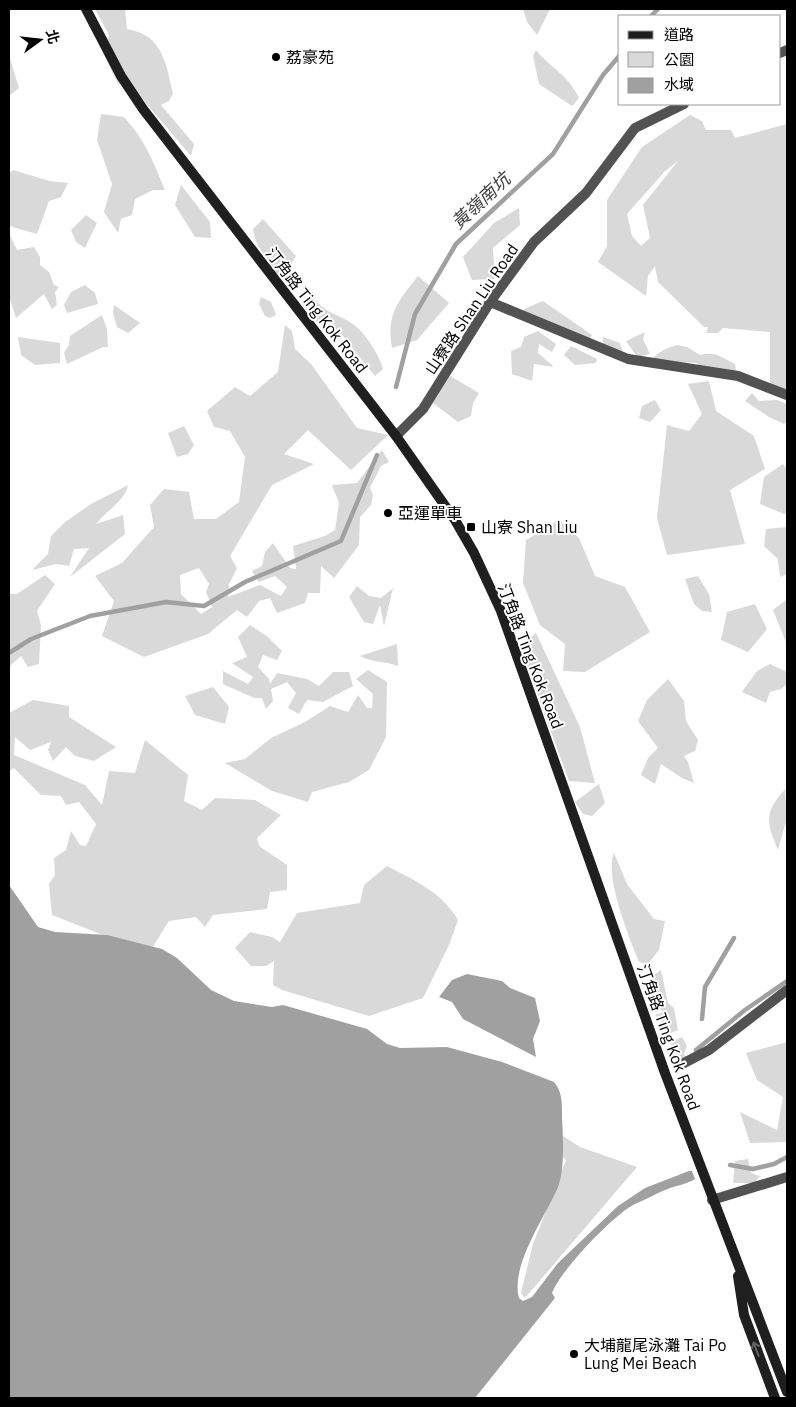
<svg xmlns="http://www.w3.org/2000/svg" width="796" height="1407" font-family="'IBM Plex Sans','Noto Sans TC',sans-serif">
<rect width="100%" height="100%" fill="#fff"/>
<path fill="#d9d9d9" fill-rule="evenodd" d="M95,9H125L127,29C163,35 166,63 173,94L169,101L161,105L194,144L191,156L145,102L129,79L118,84L103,53L109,35Z
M523,9H550L537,35L527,22Z
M536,50C551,69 567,73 579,98L572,106L539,84L533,56Z
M9,55L19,88L9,96Z
M101,114L124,117C145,140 153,161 165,190H153L135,199L132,215L121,219L118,233L104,212L112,184L97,140Z
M690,115L702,121L706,130H731L735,138L787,124V393L770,388V332L723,328L718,333H706L708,327H704L658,282L655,266L648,276L646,296L598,262L607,246V200L642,147ZM678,161L643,205L650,238L641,246L632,236L627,214L665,171Z
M13,170L50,181L68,183L61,197L49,201L37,234L9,226V173Z
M181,185L210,222L211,238L195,237L175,205Z
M519,208L520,225L493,248L495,279L472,280L463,257L494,223Z
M86,215L97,223L85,248L76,242L71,230Z
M263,219L296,256L285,275L275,274C269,255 256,252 253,229Z
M9,233L17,250L34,247L40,257V265L49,272L54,285L59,287L55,292L57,305L52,309L44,294L16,318L9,296Z
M418,276L449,303L417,340L392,348C386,315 398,301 418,276Z
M85,285L95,293L98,304L67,313L64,305L71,292Z
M312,296C327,315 335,312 353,324C364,331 380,356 383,369L375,376L343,336L314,320L302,305Z
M261,297L271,302L276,315L270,318L265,316L259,304Z
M543,301L592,335L590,339L527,323L524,309Z
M114,305L140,323L128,333L117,327L113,313Z
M102,315L107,329L108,347H103L67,364L64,353L69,345L70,336Z
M285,325L292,331L295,349L311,364L357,428L388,435L351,470L308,430L284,454L314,464L272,485L230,556L237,568L229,584L228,597L260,585L281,596L287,587L275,576L259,582L252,571L262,566L265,552L273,543L290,568L296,569L293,546L325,536L335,530L339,503L332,485L357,483L382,450L389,462L381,466L370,488L373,495L371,505L360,517L359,545L334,578L321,566L320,593H308L305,603L277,613L270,598L259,601L247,617L237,610L208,634L144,657L102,636L114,601L95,576L122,563L154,527L150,505L164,489L189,492L194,519H216L239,502L245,457L230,431L214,427L207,411L235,387L250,396L278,372ZM199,568L209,584L206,592L212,607L201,614L181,594L180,575Z
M538,331L556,344L552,352L539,344L538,353L554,367L534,364L532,381L512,374L511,351L521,347L524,337Z
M645,332L643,339L650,354L637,357L626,341Z
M18,337L60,343V363L35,365L21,355Z
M603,337L620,343L623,352L603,344Z
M677,345L687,347L700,355C714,351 722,357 735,364L736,370L729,378L705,376L697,363L660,361L646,367C654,354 663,349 677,345Z
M571,346L597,359L596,363L575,365L564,355Z
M450,376L479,393L473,403L471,416L458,422L433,403Z
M709,381L716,411L754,436L765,469L730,490L745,544L667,555L657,518L667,425L689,431L702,414L688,384Z
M752,393L759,401L777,400L787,404V422L784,424L769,417L745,401Z
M655,400L661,410L650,422L639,418L642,406Z
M184,426L194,445L188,454L177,457L168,433Z
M783,464L787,470V513L784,514L760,504L764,477Z
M128,485C125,501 106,511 96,524L123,515L125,534L70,577L89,548L74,549L69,566L56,564L32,570L48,554L51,536L65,522L91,504Z
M559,520L579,538L595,576L625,587L650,632L585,672L563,671L565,644L540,625L523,583L526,540Z
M787,527V574L780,577L778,559L764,546L766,529Z
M45,575L55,584L37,611L41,625L39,664L28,667L21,656L9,667V594H17Z
M698,576L709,594L712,612L702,611L694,604L685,579Z
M357,586L369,596L381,598L393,588L384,626L380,605L373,624L364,622L349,597Z
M787,599V645L773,610Z
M755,604L767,629L748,652L721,640L727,612Z
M250,625L268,637L282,651L277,660L263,655L258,667L269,679L270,684L277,673L307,679L319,686L333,672H349L353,686L323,702L307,700L299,714L288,708L296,693L287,682L271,689L273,701L266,709L262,698H254L223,684V671L248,684L253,677L232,663L247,657L238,637Z
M536,633L580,727L595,783L569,781L520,646Z
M397,644L398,666C385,661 373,663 360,656Z
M770,664L787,672V684L781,689L770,692L766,703L742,692L757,671Z
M368,670L387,682L386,737L369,770L349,782L312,792L308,802L272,791L225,763L245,759L271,738L305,722L330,706L348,712L358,695L367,708H372L373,694L356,679Z
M668,679L684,701L686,721L698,740L695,751L684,756L688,762L694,783L682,778L661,764L655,784L641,775L648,758L658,748L638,721L647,700Z
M213,687L229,707L225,724L195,715L185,696Z
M33,700L69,706V717L116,747L94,761L75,756L66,747L53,761L48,750L51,742L30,750L15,737L14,755L85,785L102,805L109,771L135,773L145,740L188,775L184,801L202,810L215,798L255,800L281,815L257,838L259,846L287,865V890L270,892L267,909L213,915L205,927L196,917L169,921L149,953L52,915L49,884L55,875L54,858L66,850L71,831L80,845L86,846L96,824L79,802L66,805L61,796L41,795L14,768L9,771V713Z
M599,784L605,803L592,816L583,814L575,802Z
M785,789L787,818L778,850C766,822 764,813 785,789Z
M614,853L627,884L654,919L665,921L659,950L647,965L639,962C629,937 604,876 614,853Z
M387,866C414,880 443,893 458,920L449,945L423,998L369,1016L282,990L273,985L274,961L266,966H251L235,948L250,932L272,937L280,942L297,913L360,903L364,885Z
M661,970L668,1003L674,1008L678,1030L671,1033L655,1015L663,1012L653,999L650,977Z
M682,1037L687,1046L684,1054L690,1063L682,1067L680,1058L667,1053L673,1041Z
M787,1042V1142L750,1143L740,1112L777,1130L783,1097L757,1080L746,1053Z
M563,1136L580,1147L637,1167L525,1298L521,1293L533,1244L566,1160L559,1153Z
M748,1159L751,1173L760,1176L754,1183H733L735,1161Z"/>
<path fill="#a0a0a0" d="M9,885L38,927L55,932L107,935L162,949L177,958L211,990L234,1001L272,1007L283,1005L367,1029L387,1044L400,1048L447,1047L502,1062L554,1082C563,1092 562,1106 562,1118C563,1138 565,1169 558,1187C546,1216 510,1265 519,1298L523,1301L532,1297L558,1263L618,1206L645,1188L689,1171H692L695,1179C687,1184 679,1185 670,1188C661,1191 645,1200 635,1204C614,1214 560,1271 552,1293L555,1298L475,1398H9Z
M467,974L502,981L510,988L535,998L540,1021L533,1039L536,1057L463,1019L452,1002L439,997L452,980Z"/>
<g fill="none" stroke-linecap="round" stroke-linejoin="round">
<path stroke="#a0a0a0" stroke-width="4.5" d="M651,16L658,9
M396,387L415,314L456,244L553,154L603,75L620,55
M9,653L31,639L90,616L166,602L204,606L245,582L341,541L377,455
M702,1019L705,987L734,938
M696,1050L745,1010L787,981
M730,1165L753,1169L774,1164L787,1157"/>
<path stroke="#525252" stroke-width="10" d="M780,53L787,50
M490,302L628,359L738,376L787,395
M396,436L423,409L490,302L534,242L586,193L635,128L684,104
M684,1063L709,1050L787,990
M712,1200L787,1177"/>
<path stroke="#1f1f1f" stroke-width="10" d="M86,9L121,76L143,109L396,436L455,520L474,553L501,611L665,1073L787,1392
M738,1276L744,1315L775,1398"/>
</g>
<defs><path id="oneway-shaft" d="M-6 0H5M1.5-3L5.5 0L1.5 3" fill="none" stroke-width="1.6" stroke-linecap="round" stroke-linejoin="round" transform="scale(1.25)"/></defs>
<use stroke="#626262" href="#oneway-shaft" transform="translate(756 1349) rotate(-111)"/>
<g fill="#000" stroke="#fff" stroke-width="2">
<circle cx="276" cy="57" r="5"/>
<circle cx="388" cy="513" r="5"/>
<rect x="466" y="522" width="10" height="10" rx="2.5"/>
<circle cx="574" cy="1354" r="5"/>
</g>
<g text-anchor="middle" stroke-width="4" stroke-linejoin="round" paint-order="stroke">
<g font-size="16" fill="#000" stroke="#fff" text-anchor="start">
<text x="286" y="63">荔豪苑</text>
<text x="398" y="519">亞運單車</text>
<text x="481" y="533">山寮 Shan Liu</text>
<text x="584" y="1351">大埔龍尾泳灘 Tai Po<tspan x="584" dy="18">Lung Mei Beach</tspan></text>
</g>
<g font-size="16" fill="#000" stroke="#fff">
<text transform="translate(471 309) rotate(-56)" y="6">山寮路 Shan Liu Road</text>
<text transform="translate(317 310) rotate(52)" y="6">汀角路 Ting Kok Road</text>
<text transform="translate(531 656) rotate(69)" y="6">汀角路 Ting Kok Road</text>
<text transform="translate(669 1037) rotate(70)" y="6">汀角路 Ting Kok Road</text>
</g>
<g font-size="18" font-style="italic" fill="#414141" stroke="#fff">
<text transform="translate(481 201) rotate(-43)" y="6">黃嶺南坑</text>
</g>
</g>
<rect width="796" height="1407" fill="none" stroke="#000000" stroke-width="20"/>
<rect x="618" y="15" width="162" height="90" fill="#ffffff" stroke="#999999"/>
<rect x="628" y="31" width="25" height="8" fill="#1f1f1f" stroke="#999999"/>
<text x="664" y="40" font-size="15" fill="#000000">道路</text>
<rect x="628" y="52" width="25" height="15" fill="#d9d9d9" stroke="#999999"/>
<text x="664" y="65" font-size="15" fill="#000000">公園</text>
<rect x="628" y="78" width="25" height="15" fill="#a0a0a0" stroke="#999999"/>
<text x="664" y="90" font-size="15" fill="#000000">水域</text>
<g transform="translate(40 40) rotate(75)" stroke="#ffffff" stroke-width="4" paint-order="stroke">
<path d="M0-4L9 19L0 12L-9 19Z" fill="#000000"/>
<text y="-8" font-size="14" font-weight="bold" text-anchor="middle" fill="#000000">北</text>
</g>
</svg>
